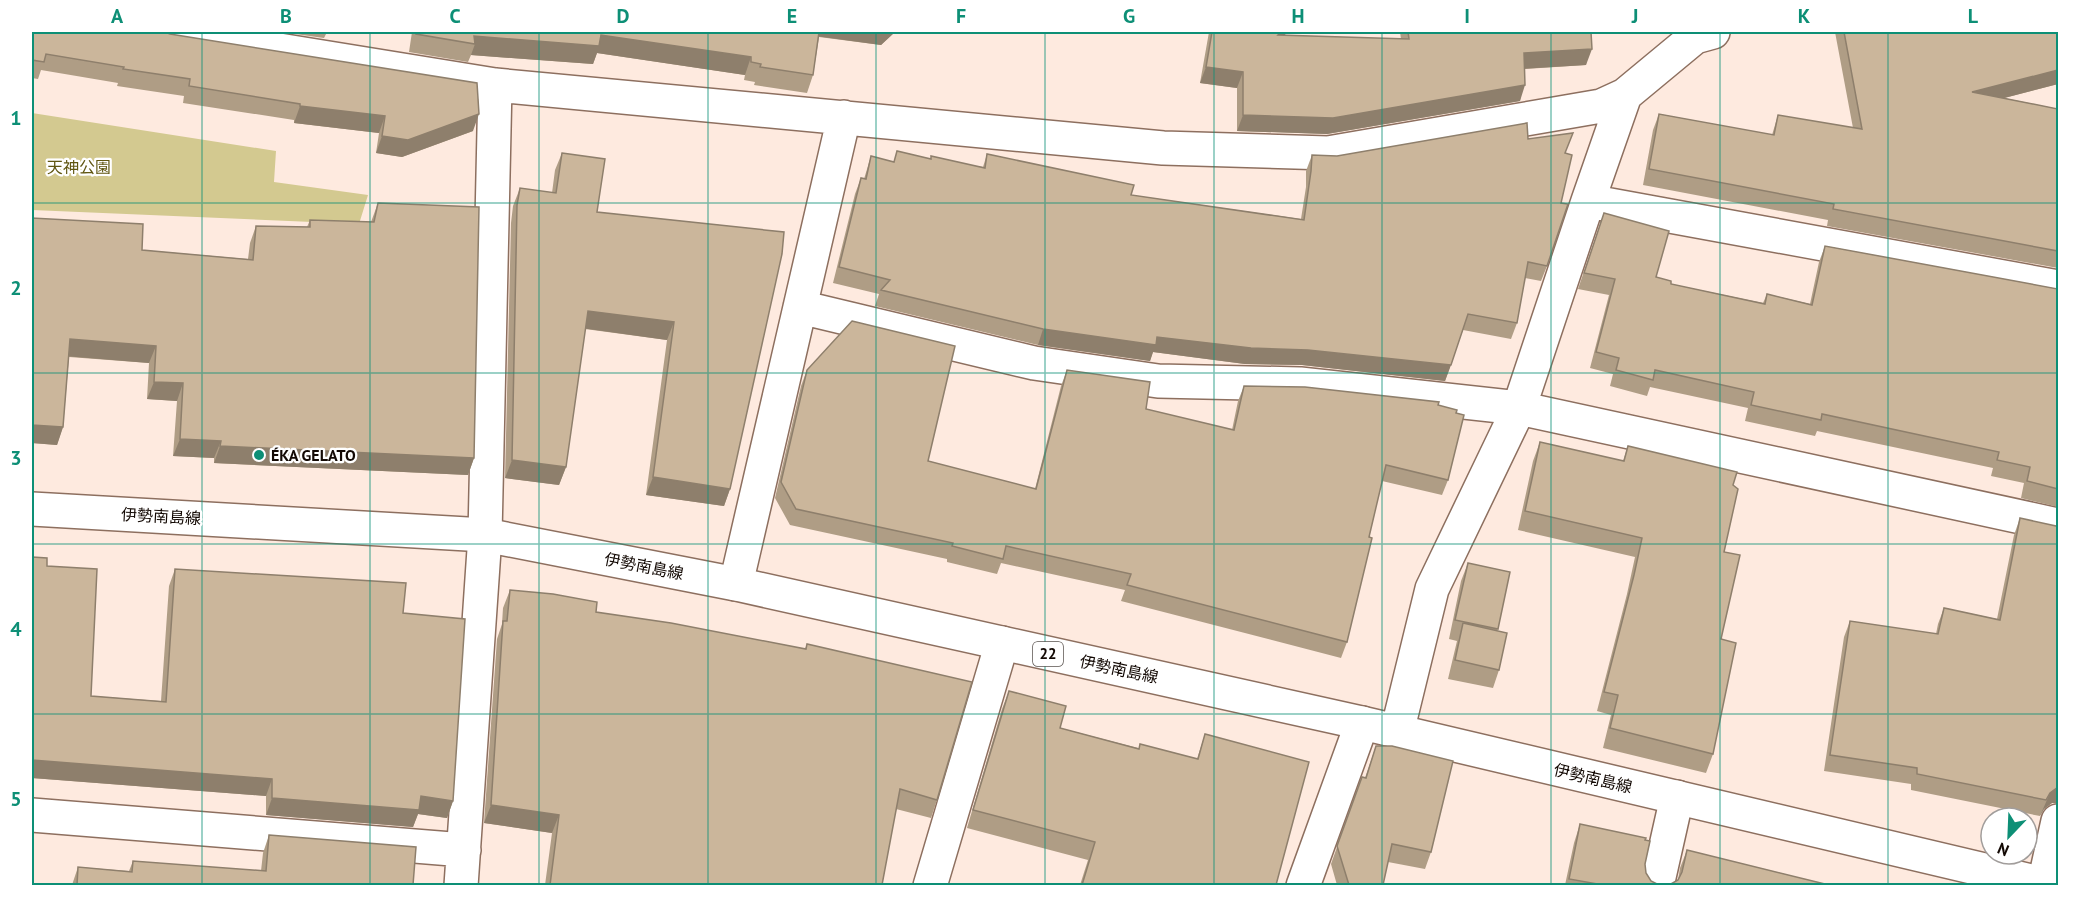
<svg xmlns="http://www.w3.org/2000/svg" width="2090" height="917" font-family="'PT Sans','Noto Sans JP',sans-serif">
<rect width="100%" height="100%" fill="#feeadf"/>
<path fill="#d3c990" d="M32,113L276,151L274,182L368,195L359,224L32,210Z"/>
<g fill="none" stroke-linecap="round" stroke-linejoin="round">
<g stroke="#8d6f5f" stroke-width="36">
<path id="street" d="M167,32L495,85L1163,148L1328,153L1601,106L1625,95L1695,37L1713,32
M1588,201L2058,287
M800,307L1034,363L1158,381L1300,384L1519,408L2058,525
M736,584L844,117
M1397,732L1432,589L1519,408L1588,201L1625,95
M32,815L464,850
M2044,884L2058,821
M461,886L485,535L495,85
M930,886L1002,643
M1303,886L1362,723
M1657,886L1677,797"/>
</g>
<g stroke="#8d6f5f" stroke-width="36">
<path id="primary" d="M32,509L485,535L736,584L1362,723L2052,886"/>
</g>
<use href="#street" stroke="#fff" stroke-width="33"/>
<use href="#primary" stroke="#fff" stroke-width="33"/>
</g>
<path fill="#af9d85" d="M32,32L170,34L473,131L402,157L376,153L379,133L294,123V120L183,103L184,96L117,86L118,83L41,70L38,79L32,78Z
M281,32H327L324,38Z
M412,32H895L881,45L819,37L813,75L807,93L754,85L755,82L744,80L745,75L597,53L593,64L471,55L468,62L409,52Z
M1209,32H1287L1285,35L1401,39L1400,32H1591L1586,65L1525,69L1520,101L1327,134L1237,131V88L1200,83Z
M1835,32H2058V84L2004,98L2058,109V268L1827,226L1828,220L1643,185L1653,130L1659,114L1772,135L1778,115L1853,128Z
M1528,139L1565,153L1561,203L1547,266L1541,281L1525,278L1517,323L1511,339L1463,330L1445,381L1302,365L1245,364L1153,352L1150,361L1038,345L875,306L879,294L833,283L855,194L861,178L864,179L871,156L894,162L897,151L930,159L983,167L987,154L1131,195L1301,219L1306,187V171L1312,155L1337,156Z
M562,153L597,212L784,232L730,489L724,506L646,495L667,340L585,329L566,467L559,485L505,478L511,223L513,206L520,188L552,193L555,170Z
M378,203L474,458L468,475L214,463V458L173,456L177,401L147,399L149,363L69,357L63,427L57,445L32,443V218L142,250L248,259L250,243L256,226L307,227L310,220L371,222Z
M1604,213L1656,277L1671,284L1763,303L1767,294L1810,304L1819,262L1825,246L2058,289V507L2021,498L2024,483L1991,476L1993,468L1817,431L1815,436L1745,421L1748,408L1650,387L1647,396L1610,386L1613,374L1590,368L1609,295L1578,289Z
M807,370L928,461L1035,489L1061,386L1067,370L1146,409L1232,430L1238,401L1244,386L1438,405L1448,480L1442,495L1382,481L1369,537L1347,642L1341,658L1121,601L1125,590L1001,563L997,574L947,562V559L790,525L775,498L801,386Z
M1540,442L1623,461L1628,446L1733,485L1724,552L1721,639L1713,754L1706,773L1603,748L1611,715L1597,711L1627,594L1635,557L1518,530L1533,461Z
M2020,518L2058,528V803H2052L2044,809L2040,816L1911,790V784L1824,771L1844,637L1850,621L1936,634L1938,624L1944,608L1997,619L2014,535Z
M1468,563L1510,572L1497,631L1499,670L1493,688L1448,679L1457,641L1449,639L1461,581Z
M47,566L91,696L161,701L169,586L175,569L403,613L453,801L447,818L418,814L413,827L266,815V796L32,778Z
M510,590L596,612L805,649L807,644L937,800L931,818L896,809L882,885H545L552,833L484,823L497,639L502,624L503,608Z
M1009,691L1060,728L1138,748L1197,759L1205,734L1276,885H1080L1088,860L967,828L1002,709Z
M1376,746L1431,852L1425,869L1388,862L1383,885H1337L1331,864L1362,777L1365,778Z
M1580,824L1645,864L1646,873L1651,881L1659,885H1565L1574,843Z
M269,835L413,885H72L78,867L129,871L133,861L261,871L263,853Z
M1687,850L1829,885L1678,880L1680,868Z"/>
<path fill="#8e7f6c" d="M816,32H895L881,45L815,36Z
M1281,32H1287L1272,51L1278,35Z
M601,35L751,57L745,75L597,53L593,64L471,55L475,44L474,36Z
M1592,49L1586,65L1518,69L1524,53Z
M1206,67L1243,72L1237,88L1200,83Z
M2058,70V84L1966,108L1972,92Z
M1525,85L1520,101L1327,134L1237,131L1243,115Z
M300,106L385,116L379,133L294,123Z
M479,114L473,131L402,157L376,153L382,136Z
M588,311L674,322L667,340L581,328Z
M1043,329L1157,337L1308,350L1451,365L1445,381L1302,365L1245,364L1153,352L1150,361L1038,345Z
M70,339L156,346L149,363L64,356Z
M154,382L183,383L177,401L147,399Z
M32,425L63,427L57,445L32,443Z
M180,439L221,441L214,458L173,456Z
M220,446L474,458L468,475L214,463Z
M512,460L566,467L559,485L505,478Z
M653,477L730,489L724,506L646,495Z
M32,760L272,779L266,796L32,778Z
M2058,787V803H2052L2044,809L2040,816L2050,793Z
M421,796L453,801L447,818L418,814L413,827L266,815L272,798Z
M491,805L559,815L552,833L484,823Z"/>
<path fill="#cbb69b" stroke="#8e7f6c" stroke-width="1.5" d="M32,32H165L170,34L477,83L479,114L408,140L382,136L385,116L300,106V104L189,86L190,79L123,69L124,67L46,54L44,62L32,60Z
M416,32H819L813,75L760,67L761,64L751,62V57L601,35L599,46L474,36L475,44L416,34Z
M1212,32H1281L1278,35L1409,39L1408,32H1591L1592,49L1524,53L1525,85L1333,118L1243,115V72L1206,67Z
M1844,32H2058V70L1972,92L2058,109V251L1833,209L1834,204L1649,169L1659,114L1774,135L1778,115L1862,129Z
M1527,123L1528,139L1573,133L1565,153L1572,155L1561,203L1568,204L1547,266L1528,262L1517,323L1468,314L1451,365L1308,350L1251,348L1157,337L1156,345L1043,329L881,290L890,280L839,267L861,178L866,179L871,156L894,162L897,151L931,159V156L985,168L987,154L1134,185L1131,195L1304,220L1311,171L1312,155L1337,156Z
M562,153L605,159L597,212L784,232L782,254L730,489L653,477L674,322L588,311L566,467L512,460L517,205L520,188L556,193Z
M378,203L479,207L474,458L220,446L221,441L180,439L183,383L154,382L156,346L70,339L63,427L32,425V218L143,224L142,250L253,260L256,226L310,227V220L374,222Z
M1604,213L1669,231L1656,277L1671,281V284L1765,304L1767,294L1812,305L1825,246L2058,289V489L2027,481L2030,467L1997,460L1999,452L1822,414L1821,420L1751,405L1754,392L1655,370L1653,380L1616,370L1619,358L1596,352L1615,279L1584,273Z
M852,321L955,346L928,461L1036,489L1067,370L1150,382L1146,409L1234,430L1244,386L1305,387L1439,402L1438,405L1457,410L1456,413L1464,415L1448,480L1386,465L1369,537L1372,538L1347,642L1127,585L1131,574L1006,546L1003,559L952,546L953,543L796,509L781,482L807,370Z
M1540,442L1624,461L1628,446L1737,472L1733,485L1738,489L1724,552L1740,555L1721,639L1736,643L1713,754L1610,728L1618,695L1604,692L1634,575L1642,538L1525,511Z
M2020,518L2056,526L2058,528V787L2050,793L2046,800L1917,774V768L1830,755L1850,621L1938,634L1944,608L2000,620Z
M32,557L47,558V566L97,569L91,696L166,702L175,569L406,583L403,613L465,619L453,801L421,796L419,810L272,798V779L32,760Z
M1468,563L1510,572L1498,629L1455,620Z
M510,590L553,594L597,602L596,612L671,623L806,649L807,644L972,682L937,800L900,789L882,885H550L559,815L491,805L503,621H507Z
M1463,623L1507,633L1499,670L1455,660Z
M1009,691L1066,706L1060,728L1139,749L1140,744L1198,759L1205,734L1309,762L1276,885H1082L1095,842L973,810Z
M1376,746H1392L1453,761L1431,852L1392,844L1383,885H1349L1337,846L1362,777L1366,778Z
M1580,824L1646,838L1645,840L1650,841L1645,864L1646,873L1651,881L1659,885H1603L1569,879Z
M269,835L416,847L413,885H77L78,867L132,872L133,861L266,871Z
M1687,850L1829,885H1669L1678,880L1682,872Z"/>
<path fill="none" stroke="#0d8f76" stroke-width="1.5" stroke-opacity="0.55" d="M202,32V886M370,32V886M539,32V886M708,32V886M876,32V886M1045,32V886M1214,32V886M1382,32V886M1551,32V886M1720,32V886M1888,32V886M32,203H2058M32,373H2058M32,544H2058M32,714H2058"/>
<circle fill="#0d8f76" stroke="#fff" stroke-width="2" cx="259" cy="455" r="6"/>
<g text-anchor="middle" stroke-width="4.5" stroke-linejoin="round" paint-order="stroke">
<rect fill="#fff" stroke="#5a534f" stroke-width="1.5" x="1033" y="642" width="30" height="24" rx="4.5"/>
<g font-size="15" font-weight="bold" fill="#130904">
<text x="1048" y="659">22</text>
</g>
<g font-size="16" fill="#605612" stroke="#fff">
<text x="79" y="173">天神公園</text>
</g>
<g font-size="16" font-weight="bold" fill="#130904" stroke="#fff" text-anchor="start">
<text x="271" y="461">ÉKA GELATO</text>
</g>
<g font-size="16" fill="#130904" stroke="#fff">
<text transform="translate(161 516) rotate(3)" y="6">伊勢南島線</text>
<text transform="translate(644 566) rotate(11)" y="6">伊勢南島線</text>
<text transform="translate(1119 669) rotate(12)" y="6">伊勢南島線</text>
<text transform="translate(1593 778) rotate(13)" y="6">伊勢南島線</text>
</g>
</g>
<rect width="2090" height="917" fill="none" stroke="#ffffff" stroke-width="66"/>
<g transform="translate(2009 836) rotate(203)"><circle r="28" fill="#ffffff" stroke="#a19d9b" stroke-width="1.5"/>
<path d="M0-4.5L10 22L0 15L-10 22Z" fill="#0d8f76"/>
<text y="-9" font-size="16" font-weight="bold" text-anchor="middle" fill="#130904">N</text>
</g>
<rect x="33" y="33" width="2024" height="851" fill="none" stroke="#0d8f76" stroke-width="2"/>
<g font-size="20" text-anchor="middle" font-weight="bold" fill="#0d8f76">
<text x="117" y="23">A</text>
<text x="286" y="23">B</text>
<text x="455" y="23">C</text>
<text x="623" y="23">D</text>
<text x="792" y="23">E</text>
<text x="961" y="23">F</text>
<text x="1129" y="23">G</text>
<text x="1298" y="23">H</text>
<text x="1467" y="23">I</text>
<text x="1635" y="23">J</text>
<text x="1804" y="23">K</text>
<text x="1973" y="23">L</text>
<text x="16" y="125">1</text>
<text x="16" y="295">2</text>
<text x="16" y="465">3</text>
<text x="16" y="636">4</text>
<text x="16" y="806">5</text>
</g>
</svg>
